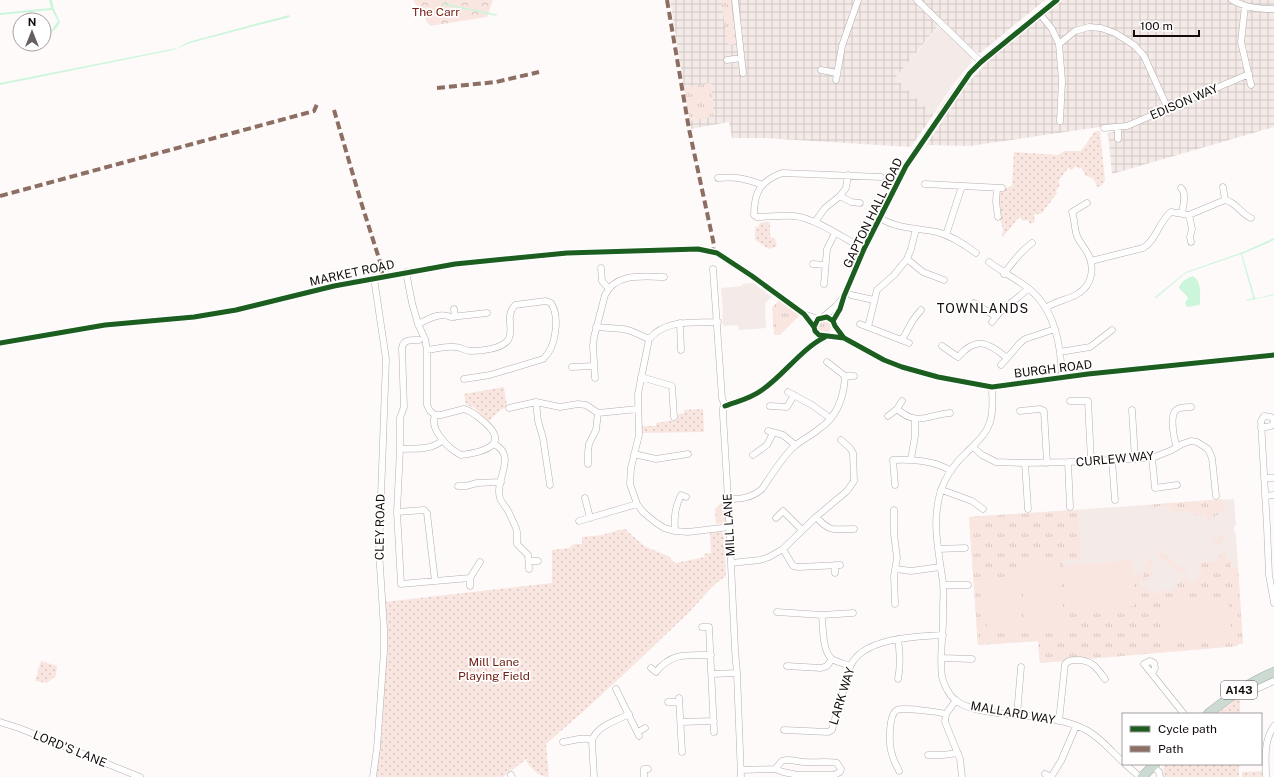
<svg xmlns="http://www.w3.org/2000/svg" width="1274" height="777" font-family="'Public Sans',sans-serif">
<defs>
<pattern id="industrial-grid" width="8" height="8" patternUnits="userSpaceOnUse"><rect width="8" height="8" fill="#f4ebe9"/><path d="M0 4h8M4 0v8" fill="none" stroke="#d0c8c6"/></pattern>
<pattern id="grass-tufts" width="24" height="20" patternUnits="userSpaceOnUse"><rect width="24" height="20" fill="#fae6e1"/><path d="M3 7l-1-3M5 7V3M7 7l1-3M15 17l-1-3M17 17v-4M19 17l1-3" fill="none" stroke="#d5c4c0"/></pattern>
<pattern id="forest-crowns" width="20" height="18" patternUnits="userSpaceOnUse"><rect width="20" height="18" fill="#fae6e1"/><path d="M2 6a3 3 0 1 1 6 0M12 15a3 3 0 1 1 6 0" fill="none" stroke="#d5c4c0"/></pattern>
<pattern id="park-dots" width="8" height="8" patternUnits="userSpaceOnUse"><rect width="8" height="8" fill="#fae6e1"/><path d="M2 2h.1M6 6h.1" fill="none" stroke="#d5c4c0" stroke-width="1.8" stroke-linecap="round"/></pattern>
</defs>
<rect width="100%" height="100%" fill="#fdfaf9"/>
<path fill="#f4ebe9" d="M939,26L971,57L972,62L952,86L933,115L895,78Z
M753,283L772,297L765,303L766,328L739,330L738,325L724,326L723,324L722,314H723L721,288L742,286V284Z
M1234,499L1236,525L1234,527V531L1236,534L1243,644H1238V646L1040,663L1038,641L978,645L969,517Z"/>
<path fill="url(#industrial-grid)" d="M670,0H1045L980,53L974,50L943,20L895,78L933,115L911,147L764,138H732L729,122L691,129Z
M1060,0H1274V127L1112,174L1108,133L1118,131L1113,125L970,146L926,145L967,84L991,58Z"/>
<path fill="url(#grass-tufts)" d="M721,0H731L735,44L728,45Z
M974,64L973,66L941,110L935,115L961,78Z
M711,83L713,100V116L690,121L684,88Z
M781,298L801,314L780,335H774L772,308Z
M817 327a7 7 0 1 1 14 0a7 7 0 1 1-14 0Z
M725,499L726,520L724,523L716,524L715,509Z
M1223,499L1224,510L1208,521L1204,514L1199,517C1188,508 1185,512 1172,511L1169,506H1157L1154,510L1151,508L1150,505L1157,504Z
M1078,510L1081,559L1063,561L1067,610L1135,606L1133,574L1141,573L1140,583L1153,594L1162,591L1164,588L1170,593L1183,577L1192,584L1203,571L1196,564L1204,562L1215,561L1221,554L1226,552V559L1231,560V567L1238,568L1243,644H1238V646L1040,663L1038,641L978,645L969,517Z
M1226,534V537L1215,548L1214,547L1216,545L1211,541V540Z
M1161,545L1162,546L1160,549L1162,551V552L1181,569L1185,566L1188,569L1184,573H1180C1173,565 1167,564 1159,558V548Z
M1151,558L1152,559L1153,565L1149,570L1153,574L1143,584L1142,581L1145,564Z"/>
<path fill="url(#forest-crowns)" d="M413,0H493L487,17L430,26Z"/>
<path fill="url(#park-dots)" d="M1095,131H1100L1105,181L1101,186L1097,187C1095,180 1093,177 1086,176L1081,167L1079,169L1076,166L1072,170L1068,168L1058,182L1060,185L1056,190L1057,193L1042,213L1034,215L1035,222L1030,224L1028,220L1023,221L1019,217L1002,238L1003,228L1000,220L999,193L1002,191L1003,189L1012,186L1014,152L1058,155L1065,151H1081Z
M770,222V236L775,239L777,246L769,249L755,240V227H758L760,223Z
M504,387L507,407L500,410L489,421L473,407L466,405L464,394Z
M703,409L704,432L641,433L642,426H656V423L675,420L679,414L684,413V410Z
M625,529L644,546L668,556L675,563L705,557L704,554L711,553L710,533L721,532L724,535L726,576C709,586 698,605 683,618C638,661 593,704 546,744L549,777C537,777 533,769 526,761L528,758L503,777H375L382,732L384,602L552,583V550L569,548L574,544H582V537L602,535L619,530Z
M41,661L57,666L56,676L47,683L35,681Z
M1240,696V714H1217Z
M1164,764H1239V777H1163Z
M1262,771V777H1242V772Z"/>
<path fill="#fae6e1" d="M1132,560L1135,606L1067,610L1064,565Z
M1060,562L1064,627L1025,629L1021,564Z
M1016,578L1019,630L987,632L984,580Z
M1228,598L1232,637L1165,644L1161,605Z"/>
<path fill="#cbf6db" d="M49,0H52L54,9L60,22C57,29 52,33 44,35V33L51,31L58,21L52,10L0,15V13L51,8Z
M289,15L290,17L190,43L173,50L0,85V83L177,48L188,42Z
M1274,238V240L1242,254L1255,298H1258L1274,294V295L1247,301L1246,300L1252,299L1253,297L1241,254L1186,273L1156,298L1155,297L1186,272L1243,252Z
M1193,276C1202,282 1200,294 1200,303L1199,305L1187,307L1185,303L1188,298L1186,295L1179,288C1180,282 1187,278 1193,276Z"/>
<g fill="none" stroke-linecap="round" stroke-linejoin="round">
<path stroke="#cbf6db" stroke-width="1.5" d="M443,4L496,15"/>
<g stroke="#b4afae" stroke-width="7">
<path id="minor" d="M735,0L743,73
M917,0L981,62
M1232,0C1246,8 1259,9 1274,9
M1245,6L1241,42L1251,85
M1040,14L1052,29L1059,44L1062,81L1060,121
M1059,44L1075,31L1089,27L1101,28L1115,33L1134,45L1144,56L1168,109
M727,60L741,58
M821,70L837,73
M836,80L842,46L858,0
M1118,127V139
M1104,128L1127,126L1249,74
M718,178C736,176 746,179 763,185
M925,184L1002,188
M1223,187L1225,200C1236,202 1241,214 1251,218
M997,188L996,202L998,217
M1181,188C1187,194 1183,205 1182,213
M840,196L851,202L860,203
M1189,215L1225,200
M1189,215L1192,229L1190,237L1191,242
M880,218C897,229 917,228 937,232C952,236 964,244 976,253
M815,222L825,208L840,196L846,188L848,175
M946,235L962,186
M864,249C845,239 815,218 794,216C782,215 769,217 757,217L754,215C754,191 761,181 782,173L881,177
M907,259L923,272L944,280
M1091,261L1143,248C1156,241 1159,221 1171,212L1189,215
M989,262C1001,271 1015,278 1028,288C1055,309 1061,345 1062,378
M813,264L825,265
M601,268L602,281L608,288
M713,269L722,398L725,406L723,408V415L728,499L735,650L737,673L741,777
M406,272L412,303L418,324L425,339L427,350V405L430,411L435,415
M1004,274C1013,261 1020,252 1032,243
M824,284L827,249L835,233
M851,295L874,300
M974,303L995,316
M1046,308C1057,300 1069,300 1079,293C1092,285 1095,267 1088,254C1085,248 1080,243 1077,236C1074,228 1075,220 1072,212L1087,203
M454,309L455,317
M804,314L818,319L827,317L833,321L835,326L844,338L884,360L902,367L938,377L992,387L1088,374L1274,355
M823,317L835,307L842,299
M833,321L840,309L844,296L864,249L906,166L970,73L981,62L1057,0
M718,322C693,323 666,319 649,339L638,394L639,435L631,468L630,484L637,504L643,512L655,522L664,528L675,531L688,532L730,527
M992,322C1001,307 1017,301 1028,288
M680,323L681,350
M418,324C429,319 439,312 451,317L487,313
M860,324L909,343
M596,327L623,329L631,331L649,339
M868,327L877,290L894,275L907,259L911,249L916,229
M902,340L913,320L921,310
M0,343L105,325L194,317L236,310L334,286L455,264L567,253L698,249L717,253L752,276L804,314L814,327L815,331L819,335L844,338
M942,346L958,357C976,336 988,342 1007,358
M427,350C436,349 446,346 455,347C461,347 465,351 470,351C481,351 502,349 508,340C515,329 504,317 515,305L546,301L551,303C560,317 556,348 543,359L490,375L464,379
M1060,352L1090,347L1112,330
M1001,365L1020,343L1025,339L1055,329
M572,367L594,366
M845,376H854
M641,377L672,386L674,417
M595,378L593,346L594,337L605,295C616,272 643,277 664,277
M992,387C992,398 994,411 990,422C986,435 975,444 966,453C955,463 946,476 941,490C931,521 939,553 943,583C944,592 943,601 943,610C944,632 939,655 942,677C944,685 949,695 955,700C967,709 984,711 998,713C1024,716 1061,717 1084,729C1098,735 1112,752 1123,762
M788,392L812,405L830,418
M1070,401H1088L1091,461
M536,402L538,421L543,438L550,485
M725,406C738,401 750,399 762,390C784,375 801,349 825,337
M770,406L787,407L794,395
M509,408L536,402L560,407L578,404L586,405L598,413
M464,409C472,411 477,416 483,421C511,444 485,452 461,455C449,449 429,430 435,415H441Z
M897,409L902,401
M1132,410L1135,459
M1020,411L1040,409L1044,411L1047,463
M888,416L897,409C918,427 926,415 950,413
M1261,428L1271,426L1274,423V420L1271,417L1264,416L1261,421L1267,527L1269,575L1274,603
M768,431L783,435L795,445
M494,444C518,456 494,480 500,498C501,502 506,507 508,511C511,516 513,522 516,528L517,532V544L528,555L529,569
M973,447L982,455L996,462L1025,463L1068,462L1152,458L1172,450L1182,444L1191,441L1197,442L1208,449L1212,458L1216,496
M1177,447C1174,440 1170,418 1175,411C1178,407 1186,407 1191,407
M400,449C416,448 430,451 443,440
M634,454L656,459L688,454
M753,455L767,445L773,433
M1152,458L1155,488L1177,485
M911,459L915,436V420
M1112,460L1115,500
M1068,462L1070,507
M1025,463L1028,509
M588,464V452L589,444L596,430L598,413L638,409
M1264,478H1274
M895,485L893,460C913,459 934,460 951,471
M458,486H466L477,483L501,482
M942,490L972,501L983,509
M1265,496L1274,495
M585,498L590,518
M728,499C742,499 751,498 762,489C771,476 784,454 796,445C803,439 812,435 819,429C837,417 844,396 845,376L827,362
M894,510V534L897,558L894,576L895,604
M397,512L424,510L427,513L435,581L401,584L397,512L400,449V418L404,407L402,348C403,339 412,340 419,340
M816,517C831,533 833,529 854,529
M776,518L783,511L802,530
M579,521L637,504
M675,531C674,517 675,507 681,495L686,497
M783,549L793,566L799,567L840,565
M938,549L965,548
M529,561H538
M731,563L760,560L769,557L783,549L816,517L847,491L854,481L853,453L850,448L841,440
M835,565V573
M896,569L911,571L940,567
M470,578V586
M435,581L470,578L480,562
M943,585H968
M777,612L822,615L853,613
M822,615C823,626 822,651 832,659C837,662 845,664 850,666
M702,627H709L714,732
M898,639C900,653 901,665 898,679
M942,658L972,659
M787,666L821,668L827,666L832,659
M651,668L656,672C672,652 688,655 711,655
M712,674L737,673
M1152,674L1155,668L1154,663L1150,661L1144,664L1184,714
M1244,686L1247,691H1252L1274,681
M616,689L639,736
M679,698L682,752
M956,700L946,714L945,722L960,759L962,777
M668,702H679
M1017,715L1021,667
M1059,721L1065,664C1069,660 1072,660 1077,660C1092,660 1097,668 1105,679
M0,722L19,728L140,777
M681,722L714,721
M784,730L828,732L832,730C836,715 840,700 845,686C847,679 848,671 851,665C864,637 917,637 943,635
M638,732L645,728
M563,742C573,741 584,736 592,740
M928,755H943L958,753
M1125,764L1140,777
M1153,766L1159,772L1160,777
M741,770L775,769L783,772L798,775H834L840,772L841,769L837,763C826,761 815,763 804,762C797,762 790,758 782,761L775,769
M899,771C897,766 893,760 892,754C889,746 888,715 897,710C903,707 938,712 946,714
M1045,774L1051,777
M511,775L512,777
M373,777L377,748L384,651V629L379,551L386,359L374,278
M594,777L592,741C596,726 616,721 629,714
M644,777V769H648
M1051,777L1061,761L1076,726
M1266,777C1266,759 1263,742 1274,726"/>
</g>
<g stroke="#9ba8a0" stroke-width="10">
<path id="highway" d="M1208,714C1232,695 1246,684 1274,672
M1142,777L1155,764"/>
</g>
<use href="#minor" stroke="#fffefe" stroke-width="6"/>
<use href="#highway" stroke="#ccdad2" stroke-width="9"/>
<path stroke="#8d6e63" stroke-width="4" stroke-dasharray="8 4" stroke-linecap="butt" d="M667,0L689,129L714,245L713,252
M437,88L496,82L539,72
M334,110L361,202L382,268V277
M0,196L314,111L318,102"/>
<g stroke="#fff" stroke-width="8">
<path id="cycleway" d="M833,321L840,309L844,296L864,249L906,166L970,73L981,62L1057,0
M814,327L818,319L827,317L833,321L835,326L844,338L884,360L902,367L938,377L992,387L1088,374L1274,355
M0,343L105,325L194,317L236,310L334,286L455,264L567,253L698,249L717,253L752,276L804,314L814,327L815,331L819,335L844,338
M725,406C738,401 750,399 762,390C784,375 801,349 825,337"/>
</g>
<use href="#cycleway" stroke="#1b5e20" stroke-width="5"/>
</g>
<g text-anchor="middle" stroke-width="3.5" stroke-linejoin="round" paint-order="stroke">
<rect fill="#fff" stroke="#5a5554" stroke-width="1" x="1221" y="681" width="36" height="18" rx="3"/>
<g font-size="11" font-weight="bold" fill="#130c0a">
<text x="1239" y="694">A143</text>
</g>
<g font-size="12" fill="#712215" stroke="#fff">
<text x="436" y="16">The Carr</text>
<text x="494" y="666">Mill Lane<tspan x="494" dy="14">Playing Field</tspan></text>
</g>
<g font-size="12" fill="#130c0a" stroke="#fff">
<text transform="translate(1184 102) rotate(-23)" y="4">EDISON WAY</text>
<text transform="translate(873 213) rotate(-64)" y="4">GAPTON HALL ROAD</text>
<text transform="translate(352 273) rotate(-12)" y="4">MARKET ROAD</text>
<text transform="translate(1053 369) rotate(-7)" y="4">BURGH ROAD</text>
<text transform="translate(1115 459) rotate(-5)" y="4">CURLEW WAY</text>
<text transform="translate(729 525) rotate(-93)" y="4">MILL LANE</text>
<text transform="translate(380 527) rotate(-89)" y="4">CLEY ROAD</text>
<text transform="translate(842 696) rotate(-73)" y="4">LARK WAY</text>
<text transform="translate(1013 713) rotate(10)" y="4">MALLARD WAY</text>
<text transform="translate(70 749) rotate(22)" y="4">LORD'S LANE</text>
</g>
<g font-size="13" letter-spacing="1" fill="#130c0a" stroke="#fff">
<text x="983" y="313">TOWNLANDS</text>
</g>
</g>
<rect x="1122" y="713" width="140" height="52" fill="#ffffff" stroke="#a19e9d"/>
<rect x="1130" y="726" width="20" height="6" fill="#1b5e20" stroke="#a19e9d"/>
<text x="1158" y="733" font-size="12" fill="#130c0a">Cycle path</text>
<rect x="1130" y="746" width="20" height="6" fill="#8d6e63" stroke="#a19e9d"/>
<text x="1158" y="753" font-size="12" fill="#130c0a">Path</text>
<g transform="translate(32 32)"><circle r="19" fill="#ffffff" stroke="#a19e9d"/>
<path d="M0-3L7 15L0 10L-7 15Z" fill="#655f5e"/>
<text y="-6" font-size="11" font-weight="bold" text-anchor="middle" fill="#130c0a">N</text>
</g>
<path d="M1134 30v6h65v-6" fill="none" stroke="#130c0a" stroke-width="2"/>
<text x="1140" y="30" font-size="12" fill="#130c0a" stroke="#ffffff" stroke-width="3" paint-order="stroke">100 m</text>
</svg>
